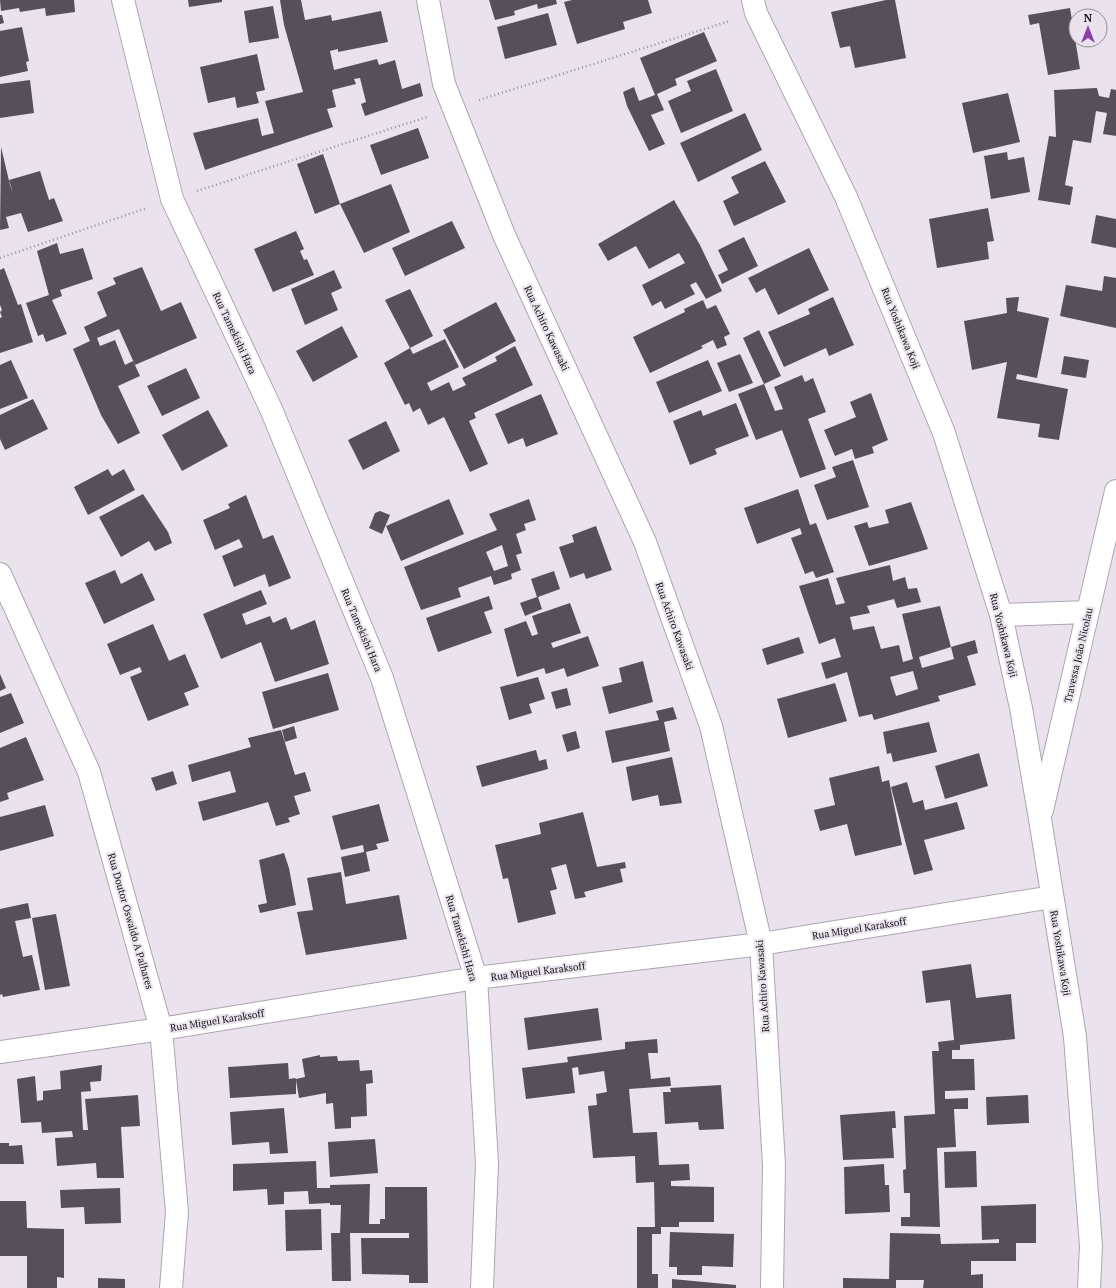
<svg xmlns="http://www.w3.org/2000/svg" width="1116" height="1288" font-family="'PT Serif',serif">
<rect width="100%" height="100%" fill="#eae3ed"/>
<path fill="#565159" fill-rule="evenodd" d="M0,0H74L75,12L46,16L45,8L20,12L19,8L1,11Z
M188,0H222V2L189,7Z
M280,0H301L305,20L331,15L332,21L381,11L388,42L338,52V49L330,51L334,70L377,59L379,65L395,60L402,89L420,83L423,96L365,116L361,104L366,102L360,78L354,79L356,84L332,90L336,107L327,109L333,127L205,170L193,133L258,118L262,136L274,133L265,101L303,92L284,25Z
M489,0H556L557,4L538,9L537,4L514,11L515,15L495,20Z
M572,0H648L652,13L623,22L625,29L577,44L564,2Z
M886,0H895L906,58L855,68L850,46L840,48L831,12Z
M273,6L279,38L249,43L244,11Z
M1070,8L1080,69L1048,75L1039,23L1030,25L1028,15Z
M548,13L557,45L505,59L497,27Z
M0,15H2L4,23L0,24Z
M22,27L29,61L26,62L28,71L0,77V31Z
M704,32L717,61L675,79L677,85L657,94L664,110L651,115L665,144L649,151L627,106L623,92L634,87L639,101L655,95L640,58Z
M257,54L265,90L256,92L259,103L237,108L235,97L208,103L200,67Z
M716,69L733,111L681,133L668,101L691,91L687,81Z
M30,80L34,113L0,118V84Z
M1097,88L1099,96L1109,98L1111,89L1116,90V136L1103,134L1107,113L1096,111L1091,143L1073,140L1065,185L1073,187L1070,205L1038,200L1049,136L1056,137L1054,90Z
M1008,93L1020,142L973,153L962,103Z
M745,113L762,150L698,182L680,143Z
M418,128L429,158L381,175L370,145Z
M1,147L10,185L13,193L9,180L40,171L49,200L54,198L63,221L28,232L21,213L6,217L9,228L0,230Z
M1007,152L1008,160L1024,157L1030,192L991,199L984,156Z
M323,154L340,204L315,214L297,164Z
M765,161L786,202L734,226L723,201L739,193L731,177Z
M391,184L410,232L364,253L340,204Z
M674,200L700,245L722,291L706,299L696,282L690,285L695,294L665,309L661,301L652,306L642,285L685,263L679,253L649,269L636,246L608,261L598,244Z
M988,208L994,241L987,242L989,259L937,268L929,219Z
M1096,215L1116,219V248L1091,243Z
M452,221L465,248L405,276L392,248Z
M296,231L304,249L300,251L304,260L307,259L314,275L273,292L254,249Z
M744,237L758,266L722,284L718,275L728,270L718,250Z
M57,243L60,254L83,248L93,279L60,290L62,296L52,300L67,334L46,342L43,334L38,336L26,303L49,295L37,251Z
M809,248L829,290L778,315L765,288L756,293L748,278Z
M142,267L161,311L181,302L197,338L135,365L119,329L97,338L100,346L115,340L125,365L133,361L140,376L118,386L140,433L118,444L101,415L73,349L90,341L84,327L107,316L97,292L116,284L113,278Z
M4,268L18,305L21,304L33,342L0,353V318L2,317L0,312L2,310L0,305V270Z
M334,270L342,288L331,293L338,310L305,325L291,289Z
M1104,276L1116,278V328L1060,316L1066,285L1102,291Z
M410,289L433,336L410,348L385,300Z
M833,297L854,345L829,356L826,348L784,367L768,332L810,314L808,309Z
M1019,297L1017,311L1049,318L1037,378L1017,374L1016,379L1068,389L1059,440L1038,437L1040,424L997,418L1007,362L972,370L964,321L1007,313L1006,298Z
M703,300L707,309L716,305L730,334L724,337L727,345L717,349L713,340L701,346L703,348L650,373L633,337L685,312L684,309Z
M496,302L516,341L464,369L443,330Z
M342,326L358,357L313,382L296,351Z
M759,330L781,376L764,384L743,338Z
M445,339L459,367L427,383L431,391L449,382L453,391L466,385L462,378L497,361L495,357L515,346L533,385L474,413L476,418L469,421L488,464L470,472L444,417L428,425L420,408L413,412L409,403L405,405L384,363L410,348L413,354Z
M740,354L753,383L729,392L717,363Z
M1064,356L1089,360L1086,378L1061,374Z
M11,360L28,398L0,409V365Z
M708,360L722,391L669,413L656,382Z
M186,368L200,398L162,416L147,386Z
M802,375L805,382L813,378L826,412L808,419L826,469L800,478L782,430L756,440L738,394L764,384L775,411L783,409L774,387Z
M871,393L888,440L872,447L874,453L855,459L852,449L835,456L824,430L856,417L850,402Z
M541,394L558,434L526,447L523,438L508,444L495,414Z
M33,399L48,429L5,450L0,439V415Z
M736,403L749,436L715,449L717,454L690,465L673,421L701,410L703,416Z
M208,410L228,446L182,471L162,435Z
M386,421L400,451L363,470L348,440Z
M853,460L869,507L827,520L814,485L836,477L832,467Z
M108,469L112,476L124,469L135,490L88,515L74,487Z
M798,489L810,525L816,523L834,572L816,578L813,571L805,574L791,538L802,534L800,528L757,544L744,508Z
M143,494L168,532L172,543L155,551L149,541L121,557L99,517Z
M246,495L263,539L273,535L291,578L269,587L265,574L234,587L222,556L243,547L239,539L215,550L203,520L230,508L228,504Z
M449,499L464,534L401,561L386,526Z
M529,499L536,520L524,524L526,530L516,534L522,553L516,555L521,570L511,574L512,579L494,585L491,576L458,588L461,597L421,610L404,567L497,530L489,514ZM502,545L508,566L494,571L486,552Z
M911,502L928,549L869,566L854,526L867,522L869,528L889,523L885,510Z
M380,511L390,515L382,534L369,528L375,513Z
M596,526L612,570L586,579L584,573L570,578L559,547L574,542L572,535Z
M890,565L893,581L905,577L908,589L917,588L921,602L897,608L894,599L867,606L870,613L850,617L853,630L874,626L881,649L899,645L903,662L913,659L902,614L940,606L951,647L975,640L978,653L967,656L976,685L938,696L940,701L874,720L872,714L859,717L847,672L826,679L821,663L841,657L835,638L819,644L799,586L828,578L836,605L845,603L836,578ZM951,647L954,659L922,668L919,657ZM913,671L918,689L896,696L890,677Z
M115,570L121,584L142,573L155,600L104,624L85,583Z
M554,571L560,589L538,597L542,609L525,616L520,603L537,597L531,579Z
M261,590L267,604L242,614L246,625L270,616L273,623L286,617L291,630L315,620L329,664L275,682L261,642L221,659L203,614Z
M489,596L493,609L484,612L492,633L438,652L426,618Z
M570,603L581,633L551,643L553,648L588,636L599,666L567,677L564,668L546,674L544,668L517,677L504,629L526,621L532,636L538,634L532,616Z
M153,624L169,661L185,654L199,687L184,693L189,705L148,721L130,677L142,672L140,667L120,675L107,644Z
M799,637L804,653L767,665L762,649Z
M643,661L653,702L609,714L602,687L622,682L619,668Z
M328,673L339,710L273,729L262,692Z
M0,674L6,688L0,691Z
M538,677L545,699L529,704L532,713L509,720L500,687Z
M835,683L847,721L788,738L777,699Z
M567,688L571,705L556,709L551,692Z
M11,693L24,723L0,733V697Z
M673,707L677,719L664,722L670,751L612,763L605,731L659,720L656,711Z
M929,722L937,752L893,762L891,753L887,754L883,732Z
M294,726L297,738L285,742L282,730Z
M281,730L295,775L305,772L311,791L294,796L300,814L288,818L290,822L276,826L268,802L203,821L198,802L236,792L230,771L192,782L188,765L251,747L248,738Z
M576,731L580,748L567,752L562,735Z
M26,737L44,780L7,793L9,799L0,802V748Z
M536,750L539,761L546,759L548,769L482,787L476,766Z
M979,753L988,786L945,799L935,766Z
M672,757L682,803L660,806L658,795L632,801L626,767Z
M879,766L882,782L889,780L902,845L855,856L847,824L820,831L814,810L835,805L829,778Z
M173,771L177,784L156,791L151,778Z
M907,782L913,803L923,800L925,810L957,802L965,829L924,840L933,870L914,875L891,787Z
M379,804L389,841L376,844L378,849L366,852L370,871L345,877L341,857L364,852L363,845L341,850L332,816Z
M45,805L54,836L0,851V817Z
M583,812L597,867L625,862L626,868L620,869L623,882L584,892L586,897L575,899L566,864L551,868L557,889L550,891L556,914L518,923L508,878L503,879L495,845L541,834L539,823Z
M284,853L289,868L296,905L260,913L258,905L267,903L259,860Z
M341,872L346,904L399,895L407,939L306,955L297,912L313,910L307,878Z
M28,903L31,918L15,921L23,957L32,955L40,990L3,997L2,994L0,995V909Z
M56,914L70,986L45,990L32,918Z
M971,964L976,998L1011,994L1015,1039L960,1045V1050H952V1059H974L975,1090L945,1091V1099L968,1098V1109H954L956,1147L937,1148L940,1227L901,1226V1217H910V1193H904L903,1170L906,1169L904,1116L935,1114L932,1051H939L938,1042L954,1040L950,1000L926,1003L922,971Z
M598,1008L602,1040L528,1050L524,1018Z
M657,1039L658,1053H648L651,1079L670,1077L671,1086L629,1089L633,1133L657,1132L659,1165L689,1164L690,1180L671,1181V1186L714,1187V1222H679V1227H661V1234H652V1274H658V1288H637V1227H655L654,1182L636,1183L635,1156L593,1158L588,1106L597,1105L596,1094L607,1092L604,1071L579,1075L578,1067L572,1068L575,1093L526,1099L522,1068L568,1062L567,1057L625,1049V1042Z
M320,1055V1057L337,1056L338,1061L359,1060L360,1071L372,1070L373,1083L366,1084L367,1116L351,1117V1128L335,1129L333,1103L326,1104V1093L299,1098L296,1080V1094L230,1098L228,1067L288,1063L289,1079L295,1078L296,1079L305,1077L302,1059Z
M102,1065L101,1081L90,1082L91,1091L81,1092L83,1130H88L85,1099L138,1095L140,1126L121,1127L124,1178H97L96,1163L57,1166L55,1138L73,1137L72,1131L42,1133L41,1122L21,1123L17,1079L35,1076L37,1101L43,1100V1091L61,1089L60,1071Z
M721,1085L724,1129L699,1130L698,1122L665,1124L663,1092H671L670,1088Z
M1028,1095L1029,1123L987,1125L986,1097Z
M284,1108L288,1153L270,1154L269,1142L232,1145L230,1112Z
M895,1111L896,1128H892L894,1158L843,1160L840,1115Z
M375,1139L378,1173L330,1177L328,1142Z
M0,1143H9V1146L22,1145L24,1164H0Z
M976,1151L977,1187L945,1188L944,1152Z
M316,1161L317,1188H330V1185L370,1184L369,1224H380V1219H385V1187H427L428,1283H409V1275L362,1274L361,1238H409V1233H350L351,1281H332L331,1233H340L341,1205H330V1203L309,1204L308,1191L284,1192V1204L268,1205L267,1189L233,1191V1164Z
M884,1164L885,1185H889L890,1212L845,1214L844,1167Z
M120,1188L121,1223L85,1224L84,1207L61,1208L60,1190Z
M0,1201H26L27,1228L64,1229V1278L57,1277V1288H27V1256H0Z
M1036,1204V1243H1016V1261H971V1275L983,1274V1288H923L924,1280H896V1288H843V1278L889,1279L890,1233L940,1234L941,1244L999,1243V1239L982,1240L981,1206Z
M321,1209L322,1250L286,1251L285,1210Z
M670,1232L734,1234L733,1267L702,1266V1275H677V1267H669Z
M98,1278L125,1279V1288H98Z
M672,1279L736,1285V1288H672Z"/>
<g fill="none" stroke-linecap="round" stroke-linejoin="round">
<g stroke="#aca6af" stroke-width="24">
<path id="street" d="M123,0L172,199L271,409L382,678L476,978L487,1163L482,1288
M428,0L444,84L504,235L645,542L711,726L761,944L774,1165L772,1288
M753,0L756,13L846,197L944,433L1001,615L1021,708L1040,819L1075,1037L1091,1246L1089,1288
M0,574L89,772L161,1029L177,1212L171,1288
M1001,615L1087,612
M1042,810L1116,491
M0,1052L161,1029L476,978L761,944L1052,897"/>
</g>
<path stroke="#98939a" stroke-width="2.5" stroke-dasharray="1 3" stroke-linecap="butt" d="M479,100L730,21
M197,191L427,117
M0,258L147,208"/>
<use href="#street" stroke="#fff" stroke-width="22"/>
</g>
<g text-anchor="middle" stroke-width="4" stroke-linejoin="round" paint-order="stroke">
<g font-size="10" fill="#121013" stroke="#eae3ed">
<text transform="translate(547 328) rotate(65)" y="4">Rua Achiro Kawasaki</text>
<text transform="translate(901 328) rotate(68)" y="4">Rua Yoshikawa Koji</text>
<text transform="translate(235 333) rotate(65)" y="4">Rua Tamekishi Hara</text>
<text transform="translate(675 626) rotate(70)" y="4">Rua Achiro Kawasaki</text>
<text transform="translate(362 630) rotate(67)" y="4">Rua Tamekishi Hara</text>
<text transform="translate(1004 635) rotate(76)" y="4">Rua Yoshikawa Koji</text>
<text transform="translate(1078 655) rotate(-77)" y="4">Travessa João Nicolau</text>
<text transform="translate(131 921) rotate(74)" y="4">Rua Doutor Oswaldo A Palhares</text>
<text transform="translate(859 928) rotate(-9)" y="4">Rua Miguel Karaksoff</text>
<text transform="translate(462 938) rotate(74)" y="4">Rua Tamekishi Hara</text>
<text transform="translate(1061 953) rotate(81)" y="4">Rua Yoshikawa Koji</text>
<text transform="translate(538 971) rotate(-7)" y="4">Rua Miguel Karaksoff</text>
<text transform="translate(762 986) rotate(-94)" y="4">Rua Achiro Kawasaki</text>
<text transform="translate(217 1020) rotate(-9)" y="4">Rua Miguel Karaksoff</text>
</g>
</g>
<g transform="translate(1088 28)"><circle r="19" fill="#eae3ed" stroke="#948f96"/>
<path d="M0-3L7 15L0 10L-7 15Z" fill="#8d3cab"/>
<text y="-6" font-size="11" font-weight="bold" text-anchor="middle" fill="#121013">N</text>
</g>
</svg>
